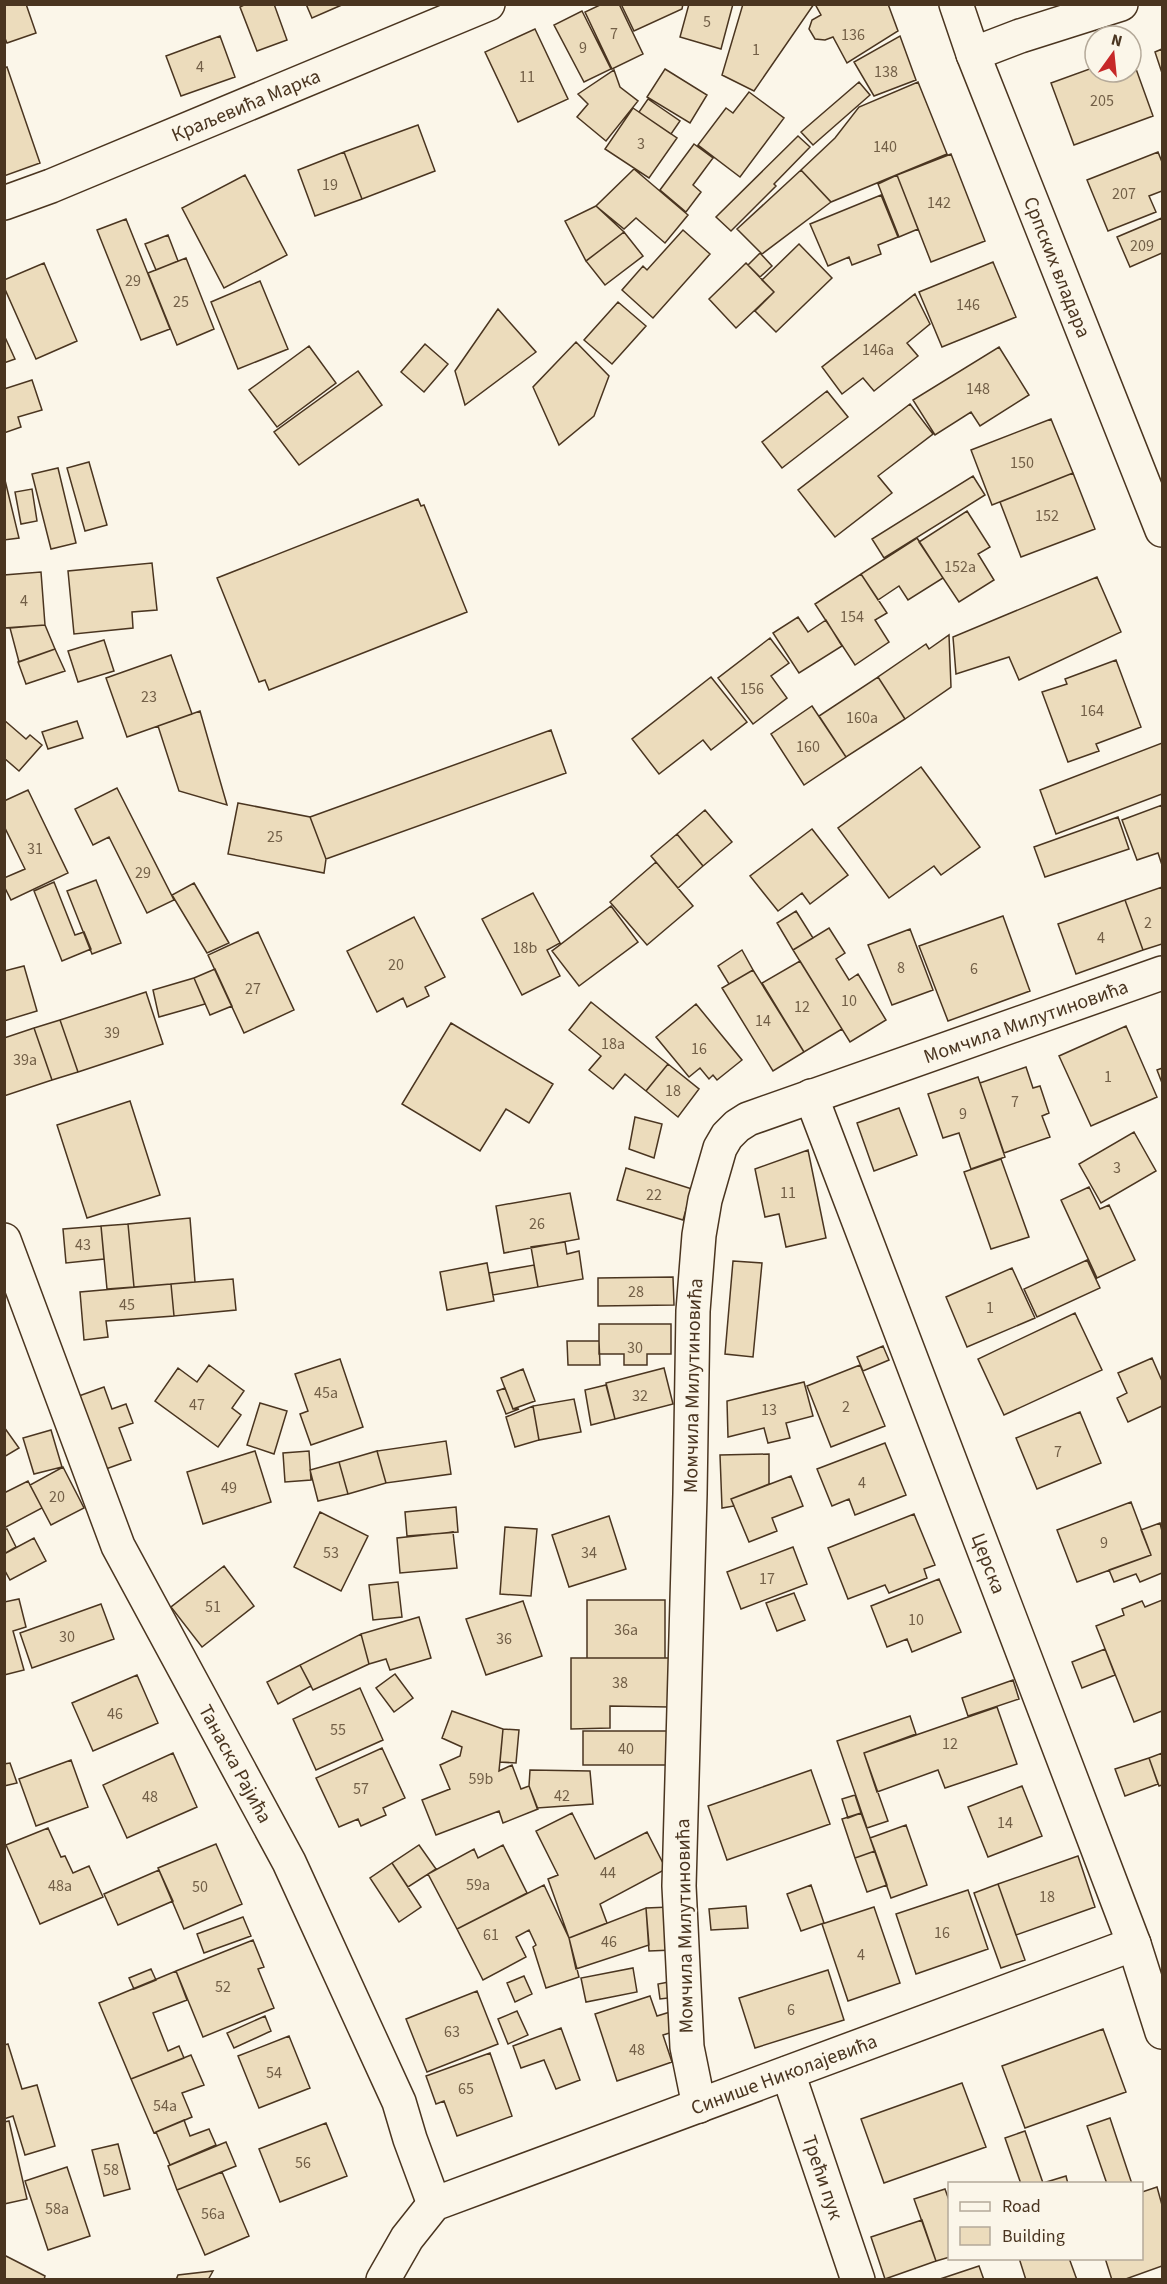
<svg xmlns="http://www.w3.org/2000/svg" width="1167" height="2284" font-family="'Source Sans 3',sans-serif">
<rect width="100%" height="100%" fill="#fbf6e9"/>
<path fill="#ecdcbc" stroke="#4a3520" stroke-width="1.5" d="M4,4H26L36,33L7,43L4,36Z
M246,4H274L287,40L257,51L240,7Z
M306,4H344L312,18Z
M602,4H619L643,54L612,69L585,12Z
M621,4H683L682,9L634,31Z
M689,4H733L721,49L680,37Z
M743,4H814L754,91L722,75Z
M815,4H888L898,31L847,63L833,37L825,40L815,39L809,29L812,20L821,15Z
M582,11L611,69L584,82L554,25Z
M535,29L568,99L518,122L485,52Z
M220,36L235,77L181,96L166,56Z
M900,36L916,80L874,96L854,62Z
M1162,49V73L1155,52Z
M1131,55L1153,116L1074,145L1051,83L1095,67V72H1131Z
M7,67L40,163L4,176V68Z
M665,69L707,95L690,123L647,97Z
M614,70L620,87L638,101L606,141L577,117L588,104L578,94Z
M859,82L870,95L813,145L801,132Z
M918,82L947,154L831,202L801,170L835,138L859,107Z
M749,92L784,118L740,177L698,145L726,108L733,113Z
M648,99L680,121L671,134L639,112Z
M633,108L677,138L649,178L605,149Z
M418,125L435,171L362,199L344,152Z
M798,136L810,147L774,184L776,186L731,231L716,217Z
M694,144L713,158L693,185L701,192L686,212L660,190Z
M344,152L362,199L315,216L298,170Z
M1158,152L1162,162V191L1149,196L1156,212L1108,231L1087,180Z
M951,154L985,241L931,262L897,175Z
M634,169L688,215L665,243L636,218L624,229L596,206Z
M801,170L831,202L762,254L737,229Z
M245,175L287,255L224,288L182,208Z
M897,175L918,229L899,237L878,184Z
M881,195L898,237L878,245L881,254L852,265L849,257L828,266L810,224Z
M596,206L624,232L586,261L565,221Z
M1162,218V253L1130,267L1117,237Z
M126,219L170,329L141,340L97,230Z
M683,230L710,254L653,318L622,290L643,266L647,270Z
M624,232L643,256L605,285L586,261Z
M168,235L178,261L156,270L145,244Z
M799,244L832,278L776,332L755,311L774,292L762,280Z
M760,253L772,266L760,277L748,265Z
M186,258L214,329L177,345L148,273Z
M993,262L1016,317L942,347L919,292Z
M44,263L77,341L36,359L4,287V280Z
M746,263L774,292L736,328L709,299Z
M260,281L288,349L238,369L211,302Z
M915,294L930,324L907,343L918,356L874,391L863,378L842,394L822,367Z
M618,302L646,326L612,364L584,340Z
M498,309L536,352L465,405L455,371Z
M4,335L15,359L4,363Z
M576,342L609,376L594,416L559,445L533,387Z
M425,344L448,364L424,392L401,372Z
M309,346L336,383L277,427L249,390Z
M999,347L1029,395L980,426L971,412L935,435L913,400Z
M358,371L382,405L299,465L274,432Z
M32,380L42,410L18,417L21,427L4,433V389Z
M827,391L848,417L782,468L762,442Z
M910,404L933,434L878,476L892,493L835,537L798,490Z
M1051,419L1073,473L992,505L971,450Z
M89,462L107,525L85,531L67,468Z
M58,468L76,543L51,549L32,474Z
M1073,473L1095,529L1021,557L1000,502Z
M4,476L19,538L4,540Z
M973,476L985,495L884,558L872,539Z
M32,489L37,521L21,524L15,492Z
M418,499L421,506L424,505L467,612L269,690L265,680L259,682L217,578Z
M967,511L990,547L978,554L994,580L959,602L919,542Z
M917,538L943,578L908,600L899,586L878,600L861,574Z
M152,563L157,610L132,612L133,628L74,634L68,571Z
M41,572L45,625L4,628V575Z
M861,574L887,613L875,620L889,642L855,665L815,604Z
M1097,577L1121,632L1019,680L1009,657L956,674L953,637Z
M798,617L808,632L826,620L842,646L799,673L773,633Z
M45,625L55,649L19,662L10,628Z
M949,635L951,687L905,719L878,677L926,644L929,649Z
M770,638L789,663L771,676L787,698L753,724L718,678Z
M104,640L114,671L78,682L68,651Z
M55,649L65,671L26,684L18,662Z
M171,655L192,714L127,737L106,678Z
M1116,660L1141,727L1096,744L1099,751L1068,762L1042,692L1067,684L1065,679Z
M711,677L747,722L711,750L703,740L659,774L632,739Z
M878,677L905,719L846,757L819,716Z
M812,706L846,757L804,785L771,734Z
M200,711L227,805L179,791L158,726Z
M4,720L26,739L30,735L42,745L19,771L4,758Z
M77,721L83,738L48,749L42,732Z
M551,730L566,773L326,859L310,817Z
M1162,743V794L1056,834L1040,790Z
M921,767L980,847L941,875L934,866L889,898L838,828Z
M117,788L174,900L147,913L109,837L93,845L75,809Z
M28,790L68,873L11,900L4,886V878L25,869L4,826V801Z
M238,803L310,817L326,859L324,873L228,854Z
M1162,805V865L1158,853L1137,860L1122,820Z
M705,810L732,842L703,866L677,834Z
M1118,817L1129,849L1045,877L1034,847Z
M812,829L848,875L810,904L802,893L778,911L750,876Z
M677,834L703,866L678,888L651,856Z
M656,862L693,906L647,945L610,902Z
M96,880L121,943L92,954L67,891Z
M54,882L75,935L84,932L91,949L62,961L34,891Z
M194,883L229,943L207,953L172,895Z
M1162,887V944L1143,950L1125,900Z
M533,893L560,943L547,950L560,976L522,995L482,919Z
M1125,900L1143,950L1076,974L1058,924Z
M611,906L638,942L579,986L552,951Z
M796,911L813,938L793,950L777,923Z
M1003,916L1030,991L948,1021L919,946Z
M414,917L445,977L425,987L429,996L407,1007L403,998L377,1012L347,951Z
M829,928L845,953L836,959L849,980L858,974L886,1020L850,1042L793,950Z
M910,929L933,990L892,1005L868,945Z
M258,932L294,1010L244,1033L208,955Z
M742,950L753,970L729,984L718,966Z
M800,961L842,1029L804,1052L762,983Z
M24,966L37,1011L4,1021V971Z
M215,969L232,1006L210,1015L194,978Z
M753,970L804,1052L773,1071L722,988Z
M194,978L205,1004L159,1017L153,990Z
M146,992L163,1044L78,1072L60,1020Z
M591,1002L668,1064L646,1091L625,1074L613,1089L589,1070L601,1056L569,1030Z
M696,1004L742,1060L717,1080L713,1075L709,1079L700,1068L689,1077L656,1037Z
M60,1020L78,1072L52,1080L34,1028Z
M451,1023L553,1084L529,1123L506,1109L480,1151L402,1104Z
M1126,1026L1157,1097L1091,1126L1059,1056Z
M34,1028L52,1080L4,1096V1038Z
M668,1064L699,1089L678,1117L646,1091Z
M1026,1067L1033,1088L1040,1086L1049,1113L1042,1116L1050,1137L1004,1153L980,1083Z
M1162,1068V1083L1157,1070Z
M978,1077L1005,1157L971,1169L959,1133L943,1138L928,1094Z
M130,1101L160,1195L87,1218L57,1125Z
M899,1108L917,1155L874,1171L857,1123Z
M635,1117L662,1124L654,1158L629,1149Z
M1134,1132L1156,1171L1101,1203L1079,1164Z
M808,1150L826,1238L786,1247L779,1214L765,1217L755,1169Z
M1001,1159L1029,1237L991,1249L964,1172Z
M626,1168L692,1189L683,1220L617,1200Z
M1089,1187L1100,1209L1109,1205L1135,1260L1097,1278L1061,1200Z
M570,1193L579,1239L504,1253L496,1206Z
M190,1218L195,1282L134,1287L128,1224Z
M128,1224L134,1287L107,1289L101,1226Z
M101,1226L104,1259L66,1263L63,1229Z
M565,1242L567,1254L579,1251L583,1279L538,1287L531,1247Z
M1087,1260L1100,1288L1037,1317L1024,1289Z
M733,1261L762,1263L753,1357L725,1354Z
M487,1263L494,1301L447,1310L440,1272Z
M534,1265L538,1287L493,1295L489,1273Z
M1012,1268L1035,1318L967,1347L946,1297Z
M673,1277L674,1305L598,1306V1278Z
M233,1279L236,1310L174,1316L171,1284Z
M171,1284L174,1316L106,1321L108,1337L84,1340L80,1292Z
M1075,1313L1102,1370L1004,1415L978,1359Z
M599,1324H671V1354H647V1365H624V1354H599Z
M567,1341H599L600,1365H568Z
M883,1346L889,1360L863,1371L857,1357Z
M1152,1358L1162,1381V1406L1128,1422L1117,1398L1127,1393L1118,1373Z
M340,1359L363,1427L311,1445L300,1414L308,1411L295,1374Z
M209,1365L244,1391L232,1408L241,1415L218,1447L155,1401L178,1368L197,1382Z
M860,1365L885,1426L831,1447L807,1386Z
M664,1368L673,1404L615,1419L606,1383Z
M523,1369L535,1401L513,1409L501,1378Z
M804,1382L813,1416L786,1423L790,1438L768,1443L764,1428L728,1437L727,1401Z
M606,1385L615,1419L591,1425L585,1390Z
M104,1387L112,1409L126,1404L133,1423L119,1428L131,1460L103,1470L76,1397Z
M505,1388L513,1409H519L506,1414L497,1391Z
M574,1399L581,1432L539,1440L533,1406Z
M260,1403L287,1411L274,1454L247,1445Z
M533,1406L539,1440L515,1447L506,1417Z
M1080,1412L1101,1463L1037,1489L1016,1438Z
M4,1427L19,1448L4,1457Z
M51,1430L62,1467L34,1474L23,1438Z
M446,1441L451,1474L386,1483L377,1451Z
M885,1443L906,1495L855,1515L849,1499L832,1506L817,1469Z
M255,1451L271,1502L203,1524L187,1472Z
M309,1451L311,1480L285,1482L283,1453Z
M377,1451L386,1483L348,1494L339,1462Z
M769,1454V1484L731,1499L734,1506L722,1508L720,1455Z
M339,1462L348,1494L318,1501L310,1470Z
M63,1467L84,1508L51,1525L30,1485Z
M791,1476L803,1506L772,1518L777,1531L749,1542L731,1499Z
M28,1481L42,1508L4,1528V1493Z
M1131,1502L1151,1555L1077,1582L1057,1530Z
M456,1507L458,1532L407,1536L405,1512Z
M320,1512L368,1536L341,1591L294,1567Z
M914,1514L935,1565L924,1569L927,1578L889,1593L885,1585L848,1599L828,1548Z
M609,1516L626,1569L569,1587L552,1535Z
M1160,1523L1162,1531V1573L1140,1582L1136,1574L1114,1582L1109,1570L1151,1555L1141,1530Z
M505,1527L537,1529L531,1596L500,1594Z
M7,1529L16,1547L4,1554V1530Z
M453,1532L457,1568L400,1573L397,1538Z
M34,1538L46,1561L10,1580L4,1569V1554Z
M793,1547L807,1584L741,1609L727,1572Z
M224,1566L254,1606L202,1647L171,1607Z
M939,1579L961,1632L912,1652L907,1639L887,1647L871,1606Z
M398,1582L402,1617L373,1620L369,1585Z
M794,1593L805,1620L777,1631L766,1603Z
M19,1599L26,1627L13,1631L24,1670L4,1675V1602Z
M587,1600H665V1658H587Z
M1162,1600V1711L1134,1722L1096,1626L1124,1615L1122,1609L1142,1601L1145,1607Z
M523,1601L542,1656L486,1675L466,1619Z
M101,1604L114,1639L32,1668L20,1633Z
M419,1617L431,1658L390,1670L386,1659L369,1664L361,1634Z
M361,1634L369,1664L313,1690L300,1665Z
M1105,1649L1115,1675L1082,1688L1072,1662Z
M571,1658H670L669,1707L610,1706V1728L571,1729Z
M300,1665L311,1686L278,1704L267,1682Z
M395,1674L413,1698L394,1712L376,1688Z
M137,1675L158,1723L93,1751L72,1703Z
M1013,1680L1019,1699L968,1716L962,1698Z
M360,1688L383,1740L316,1770L293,1719Z
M997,1707L1017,1764L945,1788L938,1770L877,1792L864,1753Z
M452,1711L503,1729L499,1771L512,1765L521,1789L529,1786L538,1809L503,1823L499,1811L436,1835L422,1800L450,1789L440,1765L460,1756L462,1747L442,1738Z
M910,1716L916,1734L864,1753L888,1821L867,1828L837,1741Z
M503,1729L519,1730L516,1763L500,1762Z
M583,1731H669V1765H583Z
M382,1748L405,1798L383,1808L386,1815L361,1826L358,1819L339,1827L316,1778Z
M173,1753L197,1807L127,1838L103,1785Z
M1162,1753V1785L1159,1786L1149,1758Z
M1149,1758L1158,1784L1125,1796L1115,1769Z
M71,1760L88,1807L36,1826L19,1779Z
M10,1763L17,1783L4,1786V1764Z
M530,1770L590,1771L593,1804L537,1808L529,1786Z
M811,1770L830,1824L727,1860L708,1806Z
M1022,1786L1042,1836L988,1857L968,1807Z
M855,1795L861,1813L848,1818L842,1799Z
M572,1813L595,1859L647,1832L666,1869L600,1904L607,1923L569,1938L548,1879L558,1875L536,1831Z
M861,1813L875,1851L855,1858L842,1819Z
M906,1825L927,1885L891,1898L870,1838Z
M48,1828L61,1857L65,1856L73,1873L89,1866L103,1897L40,1924L6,1845Z
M216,1844L242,1904L184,1929L158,1868Z
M419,1845L436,1869L408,1887L392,1863Z
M503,1845L527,1893L457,1929L428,1874L474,1849L478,1858Z
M875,1851L887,1885L867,1892L855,1858Z
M1078,1856L1095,1907L1016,1935L998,1884Z
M392,1863L421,1907L399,1922L370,1878Z
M159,1870L173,1901L118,1925L104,1894Z
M998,1884L1025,1960L1001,1968L974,1893Z
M544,1885L569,1938L579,1977L546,1988L533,1947L536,1945L529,1930L516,1937L526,1957L483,1980L457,1929Z
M811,1885L824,1923L801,1931L787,1894Z
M968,1890L988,1949L916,1974L896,1914Z
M746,1906L748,1928L711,1930L709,1909Z
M670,1907L673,1950L649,1951L646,1908Z
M874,1907L900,1983L848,2001L822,1924Z
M646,1908L649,1945L576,1969L569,1938Z
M243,1917L251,1936L204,1953L197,1934Z
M253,1940L264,1967L258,1969L274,2008L203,2037L176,1971Z
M633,1968L637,1992L586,2002L581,1978Z
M151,1969L156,1980L134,1989L129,1978Z
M828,1970L844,2020L755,2048L739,1998Z
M176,1971L187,2000L153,2013L168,2051L179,2046L184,2058L131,2079L99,2003Z
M524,1976L532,1994L515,2002L507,1983Z
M674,1981L676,1997L660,1999L658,1984Z
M477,1991L498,2044L427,2072L406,2019Z
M650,1996L657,2016L670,2012L676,2031L663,2035L672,2062L617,2081L595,2014Z
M517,2011L528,2035L508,2044L498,2019Z
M265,2016L271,2031L234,2048L227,2033Z
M561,2028L580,2080L556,2089L544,2060L521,2068L513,2046Z
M1103,2029L1126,2092L1025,2128L1002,2066Z
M289,2036L310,2088L259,2108L238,2056Z
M8,2044L22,2089L37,2085L55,2146L25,2155L13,2116L4,2119V2045Z
M490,2053L512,2116L457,2136L444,2101L436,2104L426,2076Z
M191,2055L204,2085L182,2093L192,2117L154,2133L131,2079Z
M962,2083L986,2147L884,2183L861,2119Z
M1110,2118L1132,2184H1107L1087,2126Z
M184,2120L190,2136L209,2129L216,2145L170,2165L156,2132Z
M9,2121L27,2199L4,2204V2122Z
M326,2123L347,2176L280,2202L259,2149Z
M1025,2131L1043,2183L1066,2176L1068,2184H1021L1005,2138Z
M226,2142L236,2166L177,2190L168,2166Z
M118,2144L130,2189L104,2196L92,2150Z
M67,2167L90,2236L48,2250L25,2181Z
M222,2172L249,2236L205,2255L177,2190Z
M1157,2187L1162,2205V2266L1123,2280H1112L1105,2258H1142V2192Z
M945,2189L950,2203V2257L936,2261L914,2199Z
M922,2220L936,2261L885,2279L871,2237Z
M4,2255L45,2276L44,2280H4Z
M1019,2258H1069L1077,2280H1026Z
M979,2266L984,2280H937Z
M213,2271L208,2280H176L178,2275Z"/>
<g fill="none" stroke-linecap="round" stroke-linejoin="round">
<g stroke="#4a3520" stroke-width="36">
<g id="minor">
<path d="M973,54L1020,36L1121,4"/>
<path id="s1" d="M4,203L51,186L488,4"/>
<path id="s2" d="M811,1096L1134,1944L1162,2032"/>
<path id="s3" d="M4,1240L118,1546L289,1862L399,2102L410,2139L434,2204"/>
<path id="s4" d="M788,2073L858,2280"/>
<path id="s5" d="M699,2106L687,2047L679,1886L690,1494L693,1311L699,1235L705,1200L720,1148L727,1136L737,1126L748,1119L1162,973"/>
<path id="s6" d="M383,2280L407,2238L434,2204L1134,1944"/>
</g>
</g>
<g stroke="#4a3520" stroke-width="36">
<g id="secondary">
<path id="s7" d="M956,4L973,54L1162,530"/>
</g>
</g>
<use href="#minor" stroke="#fbf6e9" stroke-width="33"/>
<use href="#secondary" stroke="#fbf6e9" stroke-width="33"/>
</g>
<g text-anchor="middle" stroke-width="4.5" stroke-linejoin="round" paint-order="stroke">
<g font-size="16" fill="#725f47">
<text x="707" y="27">5</text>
<text x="614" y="39">7</text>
<text x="853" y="40">136</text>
<text x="583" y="53">9</text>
<text x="756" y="55">1</text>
<text x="200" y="72">4</text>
<text x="886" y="77">138</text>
<text x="527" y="82">11</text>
<text x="1102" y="106">205</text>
<text x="641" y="149">3</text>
<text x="885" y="152">140</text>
<text x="330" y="190">19</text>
<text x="1124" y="199">207</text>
<text x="939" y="208">142</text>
<text x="1142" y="251">209</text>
<text x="133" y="286">29</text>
<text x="181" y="307">25</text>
<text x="968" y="310">146</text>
<text x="878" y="355">146a</text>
<text x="978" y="394">148</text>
<text x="1022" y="468">150</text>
<text x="1047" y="521">152</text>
<text x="960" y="572">152a</text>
<text x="24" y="606">4</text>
<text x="852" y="622">154</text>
<text x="752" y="694">156</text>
<text x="149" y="702">23</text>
<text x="1092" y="716">164</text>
<text x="862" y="723">160a</text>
<text x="808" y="752">160</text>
<text x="275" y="842">25</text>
<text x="35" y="854">31</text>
<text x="143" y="878">29</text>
<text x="1148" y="928">2</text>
<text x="1101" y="943">4</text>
<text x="525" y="953">18b</text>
<text x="396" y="970">20</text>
<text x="901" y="973">8</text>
<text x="974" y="974">6</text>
<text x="253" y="994">27</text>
<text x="849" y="1006">10</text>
<text x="802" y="1012">12</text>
<text x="763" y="1026">14</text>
<text x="112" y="1038">39</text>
<text x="613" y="1049">18a</text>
<text x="699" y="1054">16</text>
<text x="25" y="1065">39a</text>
<text x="1108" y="1082">1</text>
<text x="673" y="1096">18</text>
<text x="1015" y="1107">7</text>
<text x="963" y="1119">9</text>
<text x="1117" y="1173">3</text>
<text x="788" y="1198">11</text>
<text x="654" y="1200">22</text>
<text x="537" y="1229">26</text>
<text x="83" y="1250">43</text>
<text x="636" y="1297">28</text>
<text x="127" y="1310">45</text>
<text x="990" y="1313">1</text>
<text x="635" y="1353">30</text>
<text x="326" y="1398">45a</text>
<text x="640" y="1401">32</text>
<text x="197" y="1410">47</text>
<text x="846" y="1412">2</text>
<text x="769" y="1415">13</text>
<text x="1058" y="1457">7</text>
<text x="862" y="1488">4</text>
<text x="229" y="1493">49</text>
<text x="57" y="1502">20</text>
<text x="1104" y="1548">9</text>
<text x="331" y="1558">53</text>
<text x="589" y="1558">34</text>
<text x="767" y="1584">17</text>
<text x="213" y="1612">51</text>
<text x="916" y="1625">10</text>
<text x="626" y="1635">36a</text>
<text x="67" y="1642">30</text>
<text x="504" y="1644">36</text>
<text x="620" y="1688">38</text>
<text x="115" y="1719">46</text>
<text x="338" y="1735">55</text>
<text x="950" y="1749">12</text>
<text x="626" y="1754">40</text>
<text x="481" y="1784">59b</text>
<text x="361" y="1794">57</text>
<text x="562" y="1801">42</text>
<text x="150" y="1802">48</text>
<text x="1005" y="1828">14</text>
<text x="608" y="1878">44</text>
<text x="478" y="1890">59a</text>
<text x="60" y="1891">48a</text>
<text x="200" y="1892">50</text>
<text x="1047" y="1902">18</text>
<text x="942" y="1938">16</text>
<text x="491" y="1940">61</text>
<text x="609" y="1947">46</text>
<text x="861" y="1960">4</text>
<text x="223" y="1992">52</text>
<text x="791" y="2015">6</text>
<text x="452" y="2037">63</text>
<text x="637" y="2055">48</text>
<text x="274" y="2078">54</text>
<text x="466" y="2094">65</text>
<text x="165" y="2111">54a</text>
<text x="303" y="2168">56</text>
<text x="111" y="2175">58</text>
<text x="57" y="2214">58a</text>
<text x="213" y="2219">56a</text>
</g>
<g font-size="20" fill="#4a3520" stroke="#fbf6e9">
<text dy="7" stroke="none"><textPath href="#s1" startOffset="261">Краљевића Марка</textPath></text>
<text dy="7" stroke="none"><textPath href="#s7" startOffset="282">Српских владара</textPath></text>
<text dy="7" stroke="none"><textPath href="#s5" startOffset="1298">Момчила Милутиновића</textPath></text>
<text dy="7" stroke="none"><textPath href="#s5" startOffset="722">Момчила Милутиновића</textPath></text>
<text dy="7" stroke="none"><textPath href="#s2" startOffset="500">Церска</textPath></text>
<text dy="7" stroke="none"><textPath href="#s3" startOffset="574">Танаска Рајића</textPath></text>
<text transform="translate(684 1926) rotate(-91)" y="7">Момчила Милутиновића</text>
<text dy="7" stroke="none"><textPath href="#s6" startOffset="465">Синише Николајевића</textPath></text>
<text dy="7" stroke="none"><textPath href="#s4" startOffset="110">Трећи пук</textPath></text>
</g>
</g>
<rect width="1167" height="2284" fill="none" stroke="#4a3520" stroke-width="12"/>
<rect x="948" y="2182" width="195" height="78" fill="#fbf6e9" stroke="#b4a999" stroke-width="1.5"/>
<rect x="960" y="2202" width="30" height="9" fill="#fbf6e9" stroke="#b4a999" stroke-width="1.5"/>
<text x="1002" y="2212" font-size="18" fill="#4a3520">Road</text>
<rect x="960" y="2227" width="30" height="18" fill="#ecdcbc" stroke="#b4a999" stroke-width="1.5"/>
<text x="1002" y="2242" font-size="18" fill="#4a3520">Building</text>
<g transform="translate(1113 54) rotate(15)"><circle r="28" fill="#fbf6e9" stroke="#b4a999" stroke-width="1.5"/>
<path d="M0-4.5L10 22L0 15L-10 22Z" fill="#c62828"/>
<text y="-9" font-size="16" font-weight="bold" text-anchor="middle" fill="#4a3520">N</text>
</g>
</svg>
